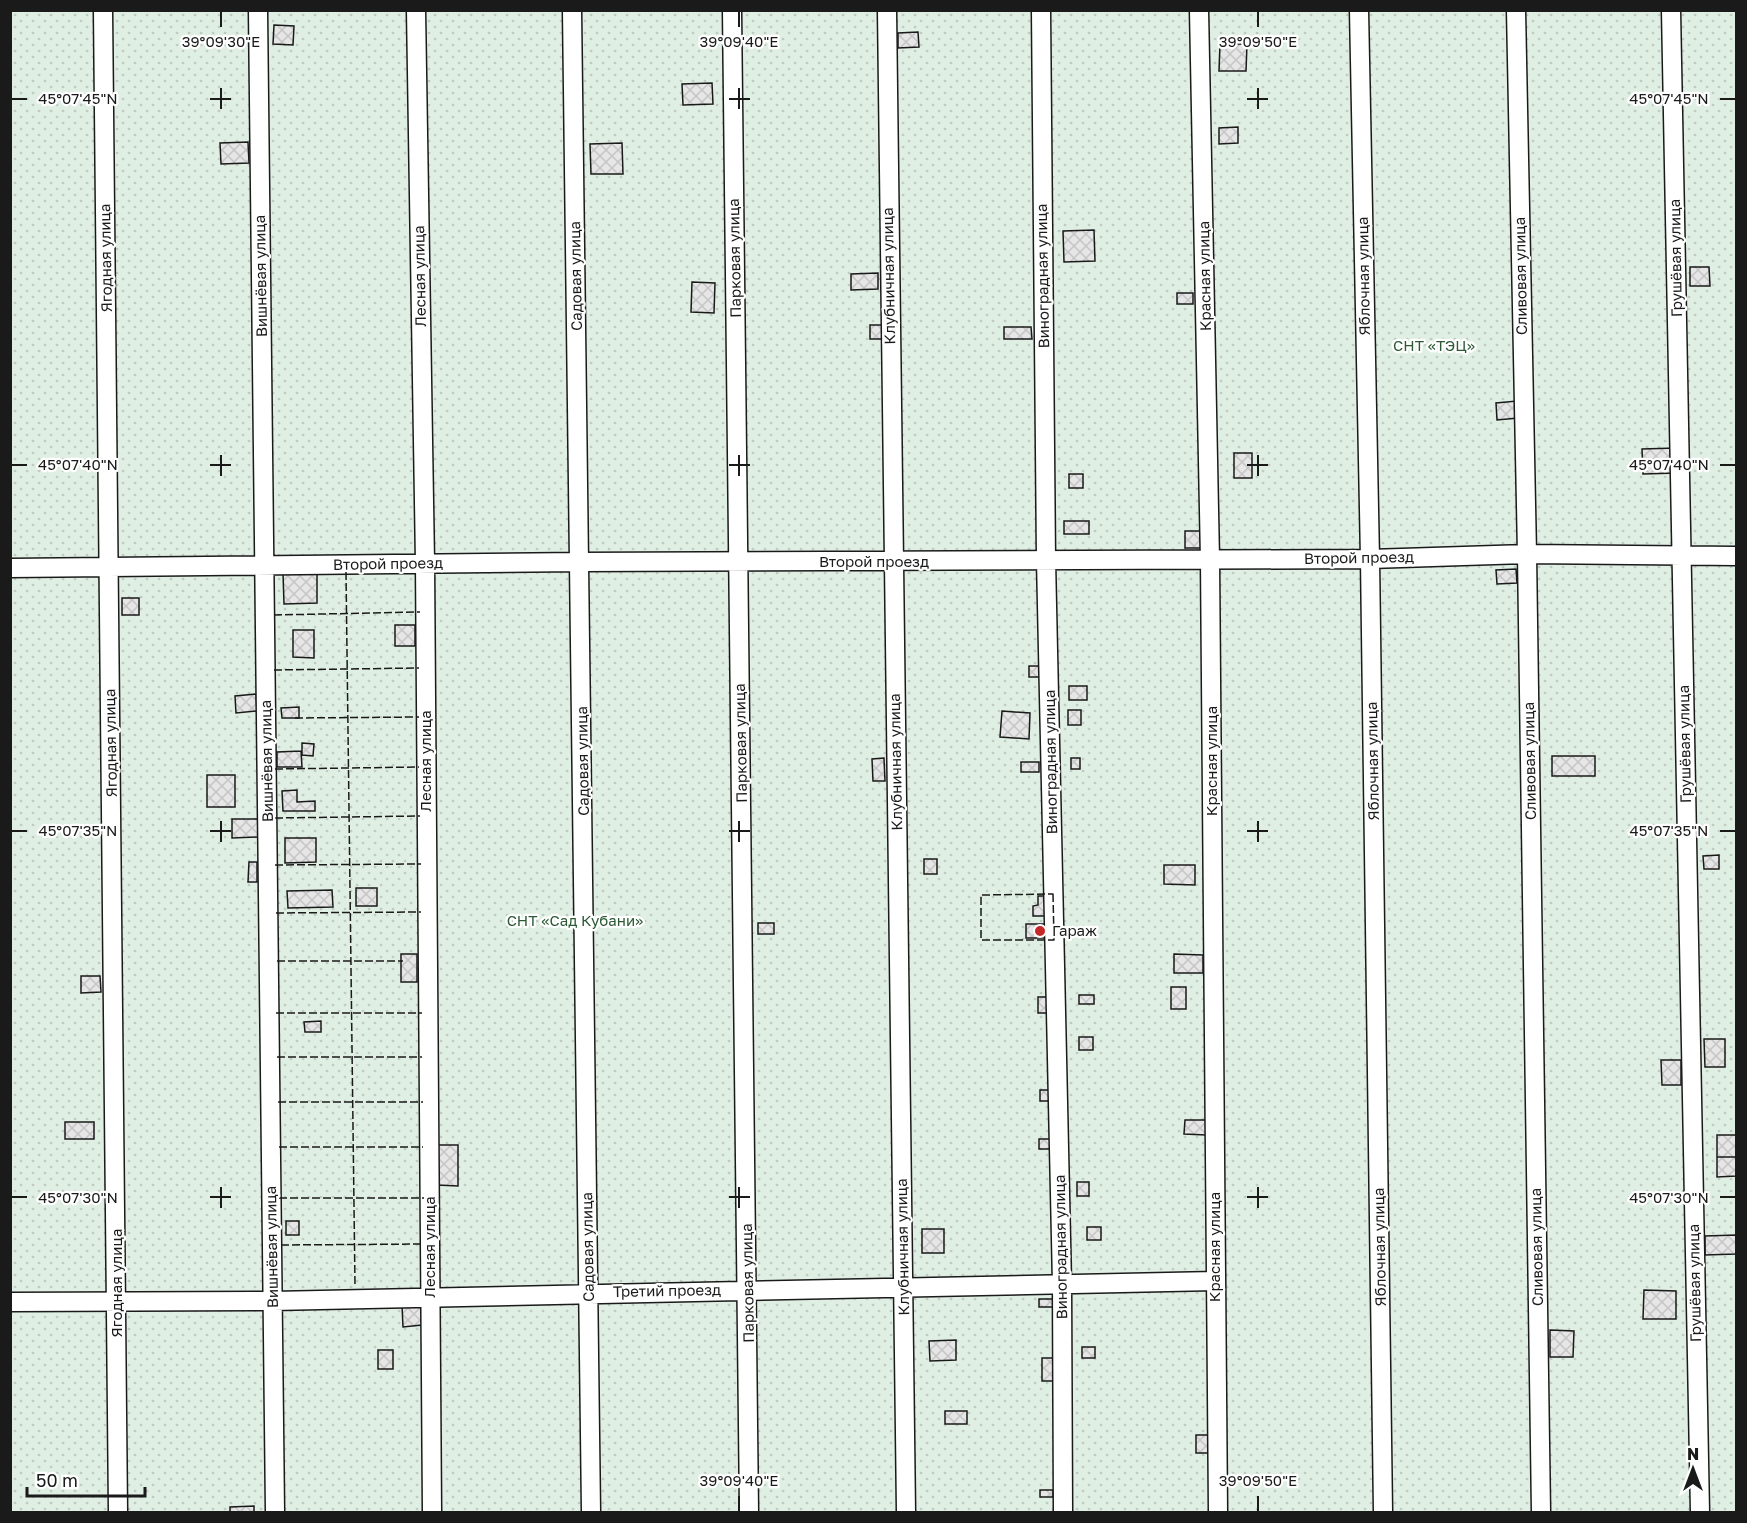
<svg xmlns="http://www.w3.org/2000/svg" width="1747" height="1523" font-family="'Golos Text',sans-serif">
<defs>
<pattern id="garden-dots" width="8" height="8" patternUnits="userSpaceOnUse" patternTransform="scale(1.5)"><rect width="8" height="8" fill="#e0efe3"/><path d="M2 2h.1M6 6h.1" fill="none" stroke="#c0ccc2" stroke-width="1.8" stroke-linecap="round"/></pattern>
<pattern id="building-cross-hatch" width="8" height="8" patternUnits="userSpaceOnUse" patternTransform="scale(1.5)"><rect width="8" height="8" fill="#e6e6e6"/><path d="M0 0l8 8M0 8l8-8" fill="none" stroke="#c5c5c5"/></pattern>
</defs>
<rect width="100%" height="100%" fill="#fff"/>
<path fill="url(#garden-dots)" stroke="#6a6a6a" stroke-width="1.5" d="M10,11H1736V1512H11Z"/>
<path fill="url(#building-cross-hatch)" stroke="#1a1a1a" stroke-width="1.5" d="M274,25L294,26L293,45L273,44Z
M918,32L919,47L898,48V33Z
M1220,44H1247L1246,71H1219Z
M712,83L713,104L683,105L682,84Z
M1238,127V143L1219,144V128Z
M248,142L249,163L221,164L220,143Z
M622,143L623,174H591L590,144Z
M1094,230L1095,261L1064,262L1063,231Z
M1690,267H1709L1710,286H1690Z
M878,273V289L851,290V274Z
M692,282L715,283L714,313L691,312Z
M1177,293H1193V304H1177Z
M870,325H883V339H870Z
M1004,327H1031L1032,339H1004Z
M1517,401L1518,418L1497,420L1496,403Z
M1676,448L1677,473L1643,474L1642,449Z
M1234,453H1252V478H1234Z
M1069,474H1083V488H1069Z
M1064,521H1089V534H1064Z
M1185,531H1201V548H1185Z
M1516,569L1517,583L1497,584L1496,570Z
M317,572V603L284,604L283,573Z
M122,598H139V615H122Z
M395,625H415V646H395Z
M293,630H314V658L293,657Z
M1029,666H1046V677H1029Z
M1069,686H1087V700H1069Z
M256,694L257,711L236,713L235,696Z
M299,707V718H282L281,708Z
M1068,710H1081V725H1068Z
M1002,711L1030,713L1029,739L1000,737Z
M302,743L314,744L313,756L302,755Z
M301,751L302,767H277V752Z
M1552,756H1595V776H1552Z
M884,758L885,781H873L872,759Z
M1071,758H1080V769H1071Z
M1021,762H1039V772H1021Z
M207,775H235V807H207Z
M297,790V802L315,801V811H283L282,791Z
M232,819H259V837L232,838Z
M285,838H316V862L285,863Z
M1719,855V869H1704L1703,856Z
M924,859H937V874H924Z
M249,862H257V882H248Z
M1164,865H1195V885L1164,884Z
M356,888H377V906H356Z
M332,890L333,907L288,908L287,891Z
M1038,896H1050V916H1033V906L1038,905Z
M758,923H774V934H758Z
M1026,924H1053V938H1026Z
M401,954H417V982H401Z
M1174,954L1203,955V973H1174Z
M81,976H100L101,992L81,993Z
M1171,987H1186V1009H1171Z
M1079,995H1094V1004H1079Z
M1038,997H1049V1013H1038Z
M321,1021V1032H305L304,1022Z
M1079,1037H1093V1050H1079Z
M1704,1039H1725V1067H1705Z
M1661,1060H1681V1085H1662Z
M1040,1090H1050V1101H1040Z
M1185,1120H1206V1135L1184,1134Z
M65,1122H94V1139H65Z
M1717,1135H1736V1157H1717Z
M1039,1139H1057V1149H1039Z
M438,1145H458V1186L437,1185Z
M1717,1157H1736V1176L1717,1177Z
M1077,1182H1089V1196H1077Z
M286,1221H299V1235H286Z
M1087,1227H1101V1240H1087Z
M922,1229H944V1253H922Z
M1736,1235V1254L1705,1255V1236Z
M1644,1290L1676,1291V1319H1643Z
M1039,1299H1053V1307H1039Z
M421,1304L422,1325L403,1327L402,1305Z
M1550,1330L1574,1331L1573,1357H1550Z
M956,1340V1360L930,1361L929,1341Z
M1082,1347H1095V1358H1082Z
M378,1350H393V1369H378Z
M1042,1358H1054V1381H1042Z
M945,1411H967V1424H945Z
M1196,1435H1214V1453H1196Z
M1040,1490H1053V1497H1040Z
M254,1506V1512H230V1507Z"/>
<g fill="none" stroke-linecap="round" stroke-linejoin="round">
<g stroke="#1a1a1a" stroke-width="21">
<path id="minor" d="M103,10L118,1512
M258,10L275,1512
M416,10L425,563L432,1512
M572,10L591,1512
M732,10L749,1512
M887,10L906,1512
M1041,10L1046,560L1062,1284L1063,1512
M1199,10L1210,560L1218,1512
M1359,10L1370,559L1383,1512
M1516,10L1527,554L1541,1512
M1671,10L1700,1512
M10,568L580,562L1370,559L1527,554L1736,556
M10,1302L273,1301L1215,1281"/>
</g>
<use href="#minor" stroke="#fff" stroke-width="18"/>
<path stroke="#1a1a1a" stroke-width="1.5" stroke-dasharray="8 3" stroke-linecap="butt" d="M346,572L355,1285
M274,615L420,612
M274,670L419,668
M295,718L419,717
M275,769L419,767
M275,818L420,816
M275,865L421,864
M1053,894L1054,940H981V895Z
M276,913L421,912
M277,961H403
M276,1013H422
M277,1057H422
M278,1102H423
M279,1147H423
M279,1198H424
M281,1245L423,1244"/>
</g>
<path fill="none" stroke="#1a1a1a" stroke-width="2" d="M221,12V27M739,12V27M1258,12V27M221,88V109M739,88V109M1258,88V109M12,99H27M210,99H231M729,99H750M1247,99H1268M1720,99H1735M221,455V476M739,455V476M1258,455V476M12,465H27M210,465H231M729,465H750M1247,465H1268M1720,465H1735M221,821V842M739,821V842M1258,821V842M12,831H27M210,831H231M729,831H750M1247,831H1268M1720,831H1735M221,1187V1208M739,1187V1208M1258,1187V1208M12,1197H27M210,1197H231M729,1197H750M1247,1197H1268M1720,1197H1735M739,1496V1511M1258,1496V1511"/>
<circle fill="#c62828" stroke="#fff" stroke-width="2" cx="1040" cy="931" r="6"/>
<g text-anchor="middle" stroke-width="4.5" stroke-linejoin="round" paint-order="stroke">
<g font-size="15" fill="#1a1a1a" stroke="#fff">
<text transform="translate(106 258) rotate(-91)" y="5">Ягодная улица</text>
<text transform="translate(735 258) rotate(-91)" y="5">Парковая улица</text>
<text transform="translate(1676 258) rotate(-91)" y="5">Грушёвая улица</text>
<text transform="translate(261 276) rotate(-91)" y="5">Вишнёвая улица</text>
<text transform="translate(420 276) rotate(-91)" y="5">Лесная улица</text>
<text transform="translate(576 276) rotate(-91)" y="5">Садовая улица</text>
<text transform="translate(889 276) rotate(-91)" y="5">Клубничная улица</text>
<text transform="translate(1043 276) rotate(-91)" y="5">Виноградная улица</text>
<text transform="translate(1205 276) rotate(-91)" y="5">Красная улица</text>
<text transform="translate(1364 276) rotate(-91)" y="5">Яблочная улица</text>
<text transform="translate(1521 276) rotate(-91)" y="5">Сливовая улица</text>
<text transform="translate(1359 558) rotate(-1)" y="5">Второй проезд</text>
<text x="874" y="567">Второй проезд</text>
<text transform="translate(388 564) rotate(-1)" y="5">Второй проезд</text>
<text transform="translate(111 743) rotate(-91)" y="5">Ягодная улица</text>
<text transform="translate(741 743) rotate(-91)" y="5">Парковая улица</text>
<text transform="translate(1685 744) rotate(-91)" y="5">Грушёвая улица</text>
<text transform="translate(267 761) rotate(-91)" y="5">Вишнёвая улица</text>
<text transform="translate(426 761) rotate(-90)" y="5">Лесная улица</text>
<text transform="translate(583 761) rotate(-91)" y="5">Садовая улица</text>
<text transform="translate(1212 761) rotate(-90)" y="5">Красная улица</text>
<text transform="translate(1373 761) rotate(-91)" y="5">Яблочная улица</text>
<text transform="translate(1530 761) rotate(-91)" y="5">Сливовая улица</text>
<text transform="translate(896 762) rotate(-91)" y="5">Клубничная улица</text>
<text transform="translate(1051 762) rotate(-91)" y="5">Виноградная улица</text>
<text transform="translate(272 1247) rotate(-91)" y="5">Вишнёвая улица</text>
<text transform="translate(430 1247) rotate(-90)" y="5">Лесная улица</text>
<text transform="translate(588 1247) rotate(-91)" y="5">Садовая улица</text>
<text transform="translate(903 1247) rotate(-91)" y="5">Клубничная улица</text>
<text transform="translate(1061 1247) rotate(-91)" y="5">Виноградная улица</text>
<text transform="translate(1215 1247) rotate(-90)" y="5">Красная улица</text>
<text transform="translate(1380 1247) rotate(-91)" y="5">Яблочная улица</text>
<text transform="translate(1537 1247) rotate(-91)" y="5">Сливовая улица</text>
<text transform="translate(117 1283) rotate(-90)" y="5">Ягодная улица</text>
<text transform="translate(748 1283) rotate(-91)" y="5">Парковая улица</text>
<text transform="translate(1695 1283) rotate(-91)" y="5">Грушёвая улица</text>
<text transform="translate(667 1291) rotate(-1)" y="5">Третий проезд</text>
</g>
<g font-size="15" fill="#2b5a34" stroke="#fff">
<text x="1434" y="351">СНТ «ТЭЦ»</text>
<text x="575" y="926">СНТ «Сад Кубани»</text>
</g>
<g font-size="15" fill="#1a1a1a" stroke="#fff" text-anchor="start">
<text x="1052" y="936">Гараж</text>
</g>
</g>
<g font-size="15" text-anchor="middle" fill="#1a1a1a" stroke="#fff" stroke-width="4.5" stroke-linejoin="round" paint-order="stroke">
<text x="221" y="47">39°09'30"E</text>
<text x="739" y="47">39°09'40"E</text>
<text x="1258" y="47">39°09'50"E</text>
<text x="78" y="104">45°07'45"N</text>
<text x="1669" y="104">45°07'45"N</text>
<text x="78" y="470">45°07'40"N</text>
<text x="1669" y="470">45°07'40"N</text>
<text x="78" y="836">45°07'35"N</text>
<text x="1669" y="836">45°07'35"N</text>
<text x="78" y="1203">45°07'30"N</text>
<text x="1669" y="1203">45°07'30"N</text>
<text x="739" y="1486">39°09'40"E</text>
<text x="1258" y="1486">39°09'50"E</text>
</g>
<rect width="1747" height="1523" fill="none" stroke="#1a1a1a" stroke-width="24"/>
<g transform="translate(1693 1469)" stroke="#ffffff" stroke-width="4.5" paint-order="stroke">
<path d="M0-4.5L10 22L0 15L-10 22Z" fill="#1a1a1a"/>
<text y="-9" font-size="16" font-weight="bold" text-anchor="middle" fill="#1a1a1a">N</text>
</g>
<path d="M27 1487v9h118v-9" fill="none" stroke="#1a1a1a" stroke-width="3"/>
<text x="36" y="1487" font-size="18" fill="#1a1a1a" stroke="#ffffff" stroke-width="4.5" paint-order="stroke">50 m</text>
</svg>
